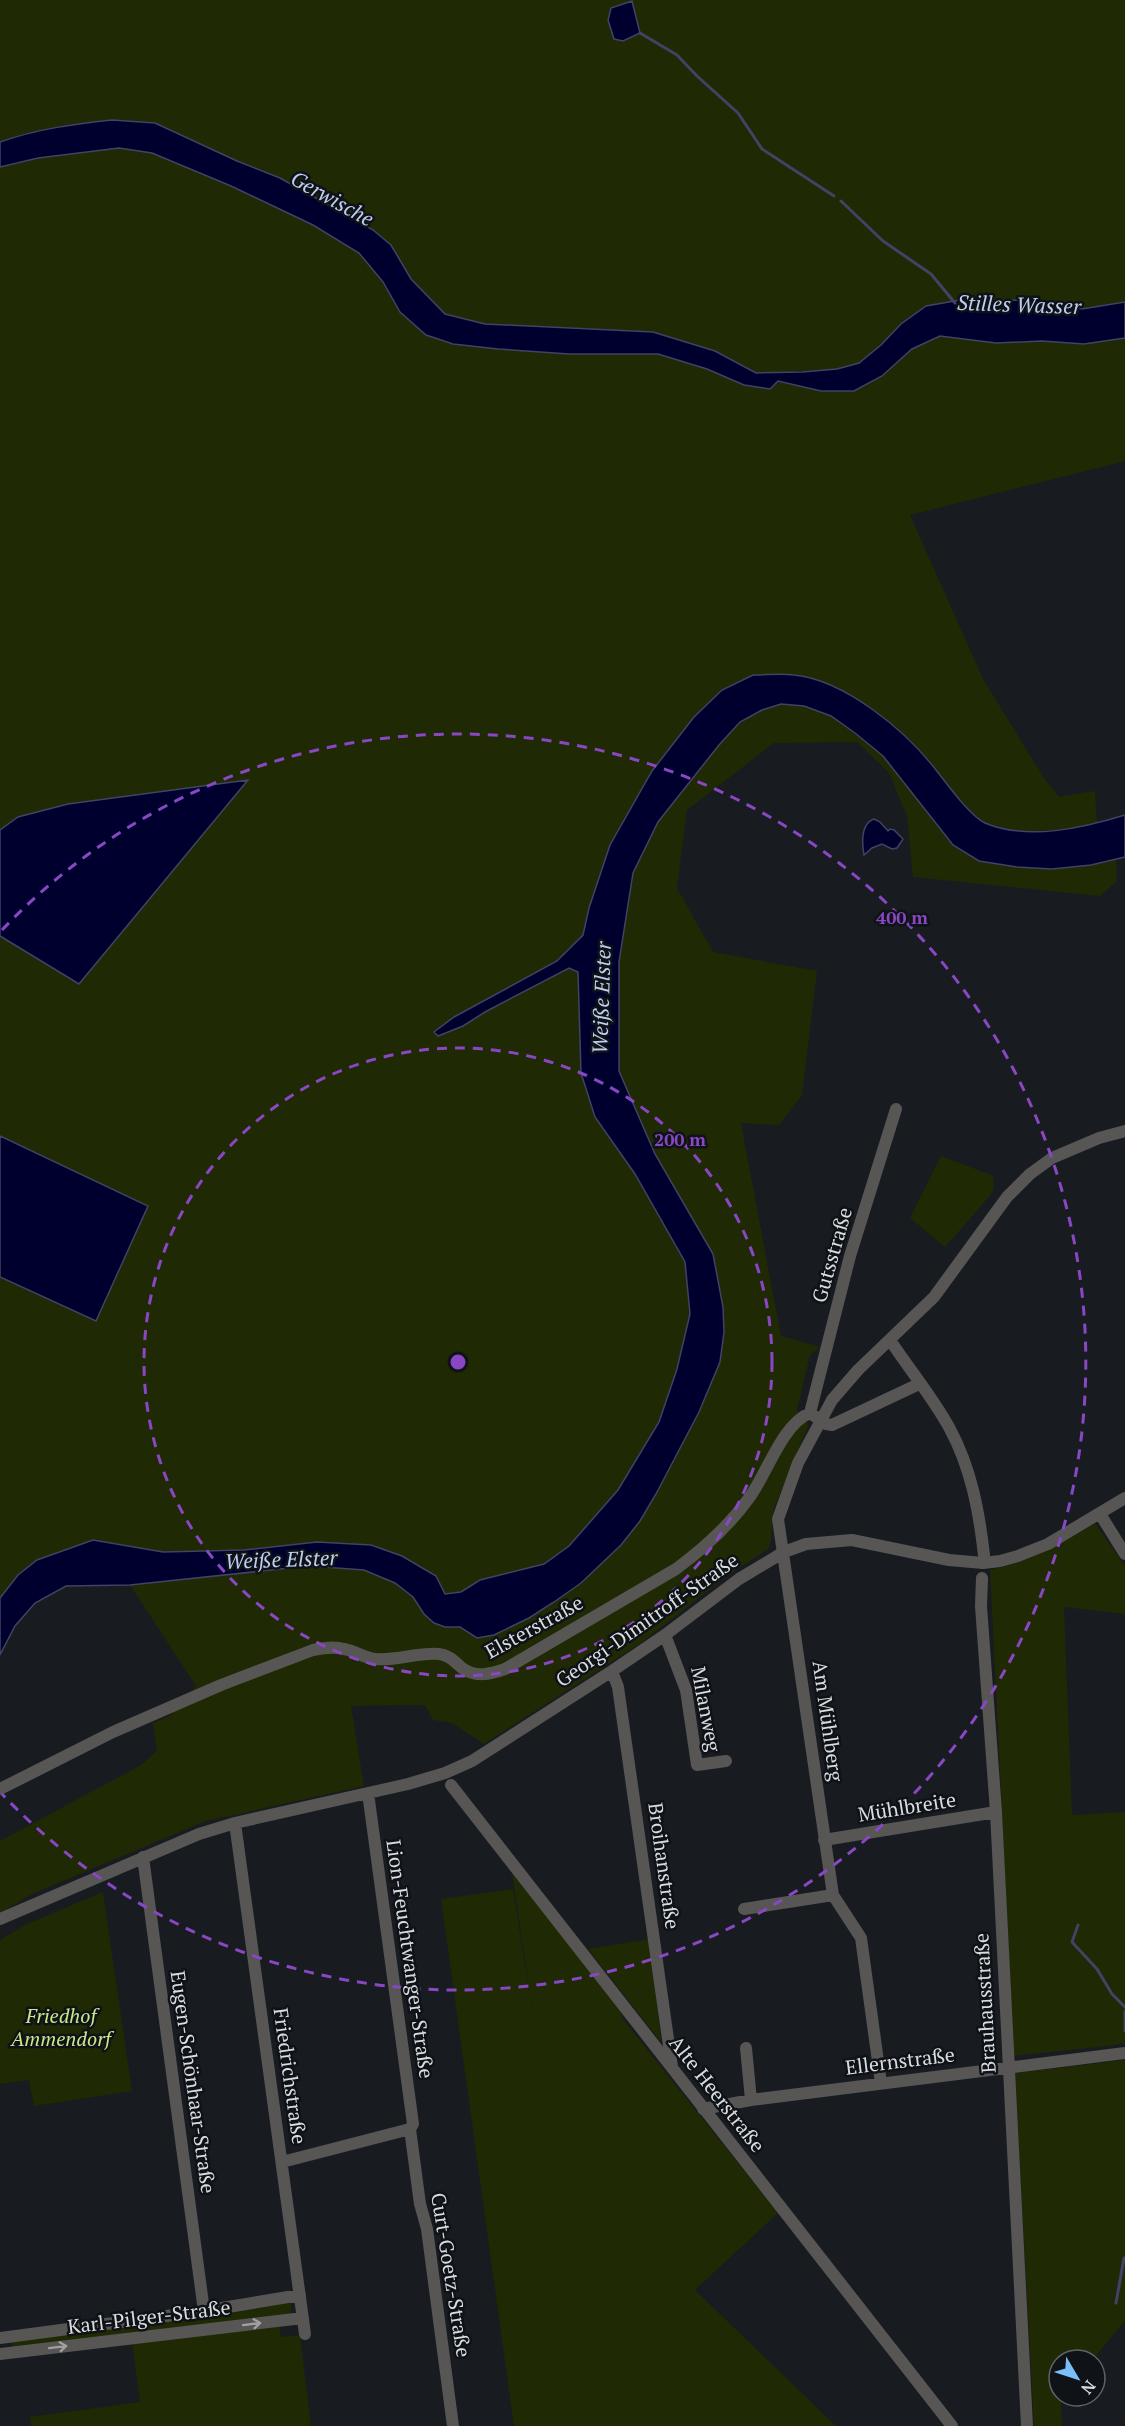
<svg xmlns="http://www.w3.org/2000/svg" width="1125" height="2426" font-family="'PT Serif',serif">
<rect width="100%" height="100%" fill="#181c20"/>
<path fill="#1f2904" d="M0,0H1125V302L1082,309L1044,301L954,300L881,345L859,363L837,369L756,373L715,351L566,329L485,324L445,314L411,279L391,245L373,230L280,178L237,161L155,123L112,120L66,125L24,134L0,142Z
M119,148L152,153L231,186L313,225L359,253L383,282L400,312L453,344L569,354H658L707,369L744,385L778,381L821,391H854L882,376L912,349L940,336L996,343L1042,341L1084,344L1125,338V461L910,515L983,679L1044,778L1059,797L1095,791L1097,824L1055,830L1020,831L984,823L957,798L911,741L884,718L851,695L753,675L722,690L694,718L652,771L610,845L589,908L583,935L557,961L454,1017L463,1026L485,1012L569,968L578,972L581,1073L595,1117L635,1174L685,1262L690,1314L677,1369L659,1422L618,1490L569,1546L544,1564L480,1580L461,1592L445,1594L436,1576L402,1556L244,1551L163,1552L93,1540L0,1598V1277L96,1321L148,1206L0,1136V167L38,158Z
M781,704C788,705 796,704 804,706C868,720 916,796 953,845L1091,865L1116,859L1117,881L1100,896L913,877L907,816L889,773L857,742L774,743L687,810L677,888L713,952L817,971L802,1095L779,1125L741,1123L781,1336L820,1347L810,1355L797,1410L809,1424L773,1511L771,1541L768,1549L727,1576L641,1643L484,1744L452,1723L433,1720L425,1705L351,1706L364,1786L206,1821L32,1894L0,1913V1841L141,1765L157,1751L153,1723L171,1715L196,1686L130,1585L309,1566L364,1570L395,1583L413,1597L424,1614L445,1627H460L477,1638L494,1635L529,1618L554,1602L621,1545L640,1521L656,1494L699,1412L720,1362L724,1332L723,1307L713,1254L655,1154L619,1071V962L633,873L657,822L719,745L740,722L762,710Z
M941,1156L994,1176L993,1190L989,1197L945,1247L910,1218Z
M1095,1523L1125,1566V1614L1064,1607L1072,1815L1125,1812V2044L1014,2056L990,1570C1031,1561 1060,1545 1095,1523Z
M512,1873L620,2008L622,2018L778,2213L695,2290L836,2426H514L441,1899L513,1889L534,2021Z
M103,1892L132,2091L34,2106L29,2080L0,2084V1940L27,1924Z
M650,1939L661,2042L588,1949Z
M1125,2060V2321L1092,2360H1059L1062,2426H1034L1015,2073Z
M290,2299L292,2319L13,2350L11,2339Z
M279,2326L281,2337L300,2335L311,2426H31L30,2417L140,2402L132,2341Z"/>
<path fill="#00002f" stroke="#414264" stroke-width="1.5" d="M632,1L640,33L623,41L614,39L608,20L611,8Z
M112,120L155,123L237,161L280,178L373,230L391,245L411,279L445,314L485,324L653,332L715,351L756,373L802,372L837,369L859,363L881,345L901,324L926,306L966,299L1044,301L1082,309L1125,302V338L1084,344L1042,341L996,343L940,336L912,349L882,376L854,391H821L778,381L770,389L744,385L707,369L658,354H569L498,349L453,344L426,335L400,312L383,282L359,253L313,225L231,186L152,153L119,148L38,158L0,167V142C37,129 74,124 112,120Z
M753,675C766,675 781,673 794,675C845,680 906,731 936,770C947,784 970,816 985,823C1028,841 1083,828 1125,815V857L1091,865L1052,869L1017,867L979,861L953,845L883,756L855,733L831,716L804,706L781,704L762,710L740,722L719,745L658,822L633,873L619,962V1071L655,1154L713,1254L723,1307L724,1332L720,1362L699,1412L656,1494L640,1521L621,1545L581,1583L554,1602L529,1618L494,1635L477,1638L460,1627H445L434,1623L424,1614L413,1597L395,1583L364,1570L309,1566L130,1585L66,1586L35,1603L15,1626L0,1655V1598L18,1575L37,1560L93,1540L163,1552L244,1550L317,1542L371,1545L402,1556L436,1576L445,1594L461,1592L480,1580L544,1564L569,1546L618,1490L659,1422L677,1369L690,1314L685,1262L635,1174L595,1117L581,1073L578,972L569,968L485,1012L463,1026L438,1036L434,1032L454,1017L557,961L583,935L589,908L610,845L652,771L694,717L722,690Z
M248,780L79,984L0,936V830L18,817L68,804Z
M874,819L880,822L888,831L890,829L894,830L903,839L897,848L892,849L882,844L872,848L864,855C862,843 860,824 874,819Z
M0,1136L148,1206L96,1321L0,1277Z"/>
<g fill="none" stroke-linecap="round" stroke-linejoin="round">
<path stroke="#414264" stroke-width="3" d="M640,33L677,55L697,76L738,113L762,149L834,196
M841,201L883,241L931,274L955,303
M1078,1925L1072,1942L1097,1969L1112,1994L1125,2007
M1125,2031V2011
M1116,2303L1124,2258"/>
<path stroke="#585555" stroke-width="12" d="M890,1340C909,1369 934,1399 950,1429C971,1468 979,1511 984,1555
M810,1413L850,1256L896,1109
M1100,1514L1125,1554
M982,1578L981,1606L996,1812L1027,2426
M665,1635L686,1690L697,1765L726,1761
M612,1671L618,1687L672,2067
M451,1785L952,2426
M0,1789L113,1732L221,1685L313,1650C323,1648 334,1646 344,1649C355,1651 364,1658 375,1659C397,1661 418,1652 439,1654C449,1655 455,1662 462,1668C475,1678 491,1674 505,1669L676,1569C703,1549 729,1526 749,1498C767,1474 782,1424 810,1413L826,1424L832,1425L919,1384
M368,1793L413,2124L410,2129L420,2204L427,2229L453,2426
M235,1823L305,2334
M824,1840L996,1812
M143,1857L204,2311
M744,1909L833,1895
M0,1919L199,1834L235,1823L408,1784L445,1773L472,1761L612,1671L665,1635L739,1579L784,1552L806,1544L852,1540L949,1560L983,1563L1000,1561L1018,1556L1048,1544L1125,1498
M746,2048L751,2100
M881,2083L861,1938L833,1895L778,1519L798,1463L832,1400L858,1370L934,1297L1007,1197L1030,1174L1052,1158L1099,1138L1125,1131
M703,2109L751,2100L1125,2053
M282,2162L410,2129
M0,2338L204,2311L300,2295
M0,2354L303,2318"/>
</g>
<defs><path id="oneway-shaft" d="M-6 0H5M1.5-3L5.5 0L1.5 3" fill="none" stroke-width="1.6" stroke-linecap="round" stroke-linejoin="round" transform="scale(1.5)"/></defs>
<g stroke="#a0a0a1">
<use href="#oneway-shaft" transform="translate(252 2324) rotate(-7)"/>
<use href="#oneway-shaft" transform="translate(58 2347) rotate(-7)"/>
</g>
<g fill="none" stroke="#8947c4" stroke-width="3" stroke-dasharray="10 8">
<circle cx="458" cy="1362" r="314"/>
<path d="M2 930A628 628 0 1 1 2 1794"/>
</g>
<g text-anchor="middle" stroke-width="5" stroke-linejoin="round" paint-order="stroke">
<g font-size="20" fill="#dadde0" stroke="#0f1217">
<text transform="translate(832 1255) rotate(-74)" y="7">Gutsstraße</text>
<text transform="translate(647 1620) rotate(-35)" y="7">Georgi-Dimitroff-Straße</text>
<text transform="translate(534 1627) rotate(-29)" y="7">Elsterstraße</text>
<text transform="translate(706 1709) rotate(79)" y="7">Milanweg</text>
<text transform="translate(828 1721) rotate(82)" y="7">Am Mühlberg</text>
<text transform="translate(907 1807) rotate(-9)" y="7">Mühlbreite</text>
<text transform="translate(664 1866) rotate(82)" y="7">Broihanstraße</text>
<text transform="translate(410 1959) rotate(82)" y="7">Lion-Feuchtwanger-Straße</text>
<text transform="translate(985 2003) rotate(-93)" y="7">Brauhausstraße</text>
<text transform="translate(900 2061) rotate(-7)" y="7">Ellernstraße</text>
<text transform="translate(290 2076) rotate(82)" y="7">Friedrichstraße</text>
<text transform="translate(193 2082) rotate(82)" y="7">Eugen-Schönhaar-Straße</text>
<text transform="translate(717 2094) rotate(52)" y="7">Alte Heerstraße</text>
<text transform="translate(451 2275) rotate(81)" y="7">Curt-Goetz-Straße</text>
<text transform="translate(149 2317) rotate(-7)" y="7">Karl-Pilger-Straße</text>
</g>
<g font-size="20" font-style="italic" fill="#c9e987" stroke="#0f1217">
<text x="61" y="2023">Friedhof<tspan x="61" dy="23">Ammendorf</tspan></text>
</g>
<g font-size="21" font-style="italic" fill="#bdcef0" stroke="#0f1217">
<text transform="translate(332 199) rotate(29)" y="7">Gerwische</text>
<text transform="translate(1019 305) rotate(2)" y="7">Stilles Wasser</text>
<text transform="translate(602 998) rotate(-88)" y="7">Weiße Elster</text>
<text transform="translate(281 1560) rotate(-2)" y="7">Weiße Elster</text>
</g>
</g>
<circle cx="458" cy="1362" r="9" fill="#8947c4" stroke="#0f1217" stroke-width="3"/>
<g font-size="18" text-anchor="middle" font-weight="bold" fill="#8947c4" stroke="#0f1217" stroke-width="5" stroke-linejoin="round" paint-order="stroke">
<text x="902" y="924">400 m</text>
<text x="680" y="1146">200 m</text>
</g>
<g transform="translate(1077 2378) rotate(129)"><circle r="28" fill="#0f1217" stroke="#606367" stroke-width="1.5"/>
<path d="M0-4.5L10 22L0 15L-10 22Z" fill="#7abff8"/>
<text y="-9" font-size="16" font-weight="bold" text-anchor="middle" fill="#dadde0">N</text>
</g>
</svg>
